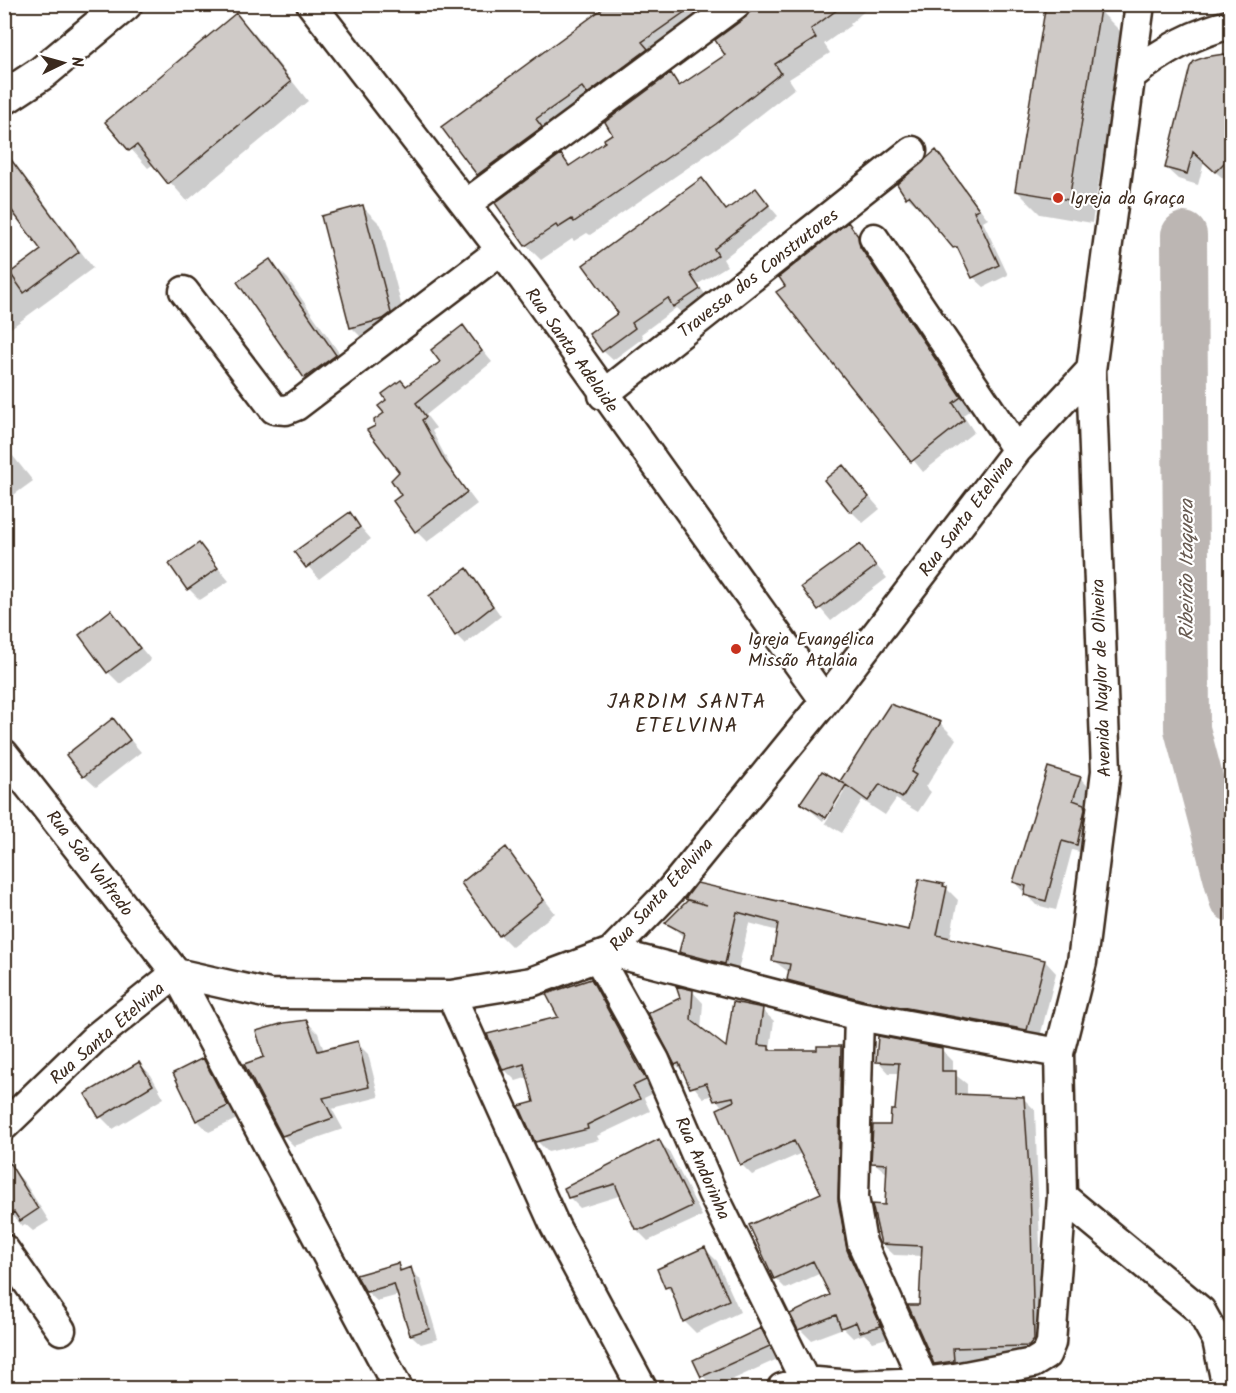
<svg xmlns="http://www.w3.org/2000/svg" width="1236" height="1393" font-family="Kalam,sans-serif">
<rect width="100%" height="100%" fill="#fff"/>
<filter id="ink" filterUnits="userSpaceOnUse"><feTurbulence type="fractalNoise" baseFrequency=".0167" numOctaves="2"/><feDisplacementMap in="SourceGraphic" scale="12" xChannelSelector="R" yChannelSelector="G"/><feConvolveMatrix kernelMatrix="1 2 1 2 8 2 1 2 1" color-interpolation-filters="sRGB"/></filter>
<g filter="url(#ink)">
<path fill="#0003" d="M612,4H737L490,186L443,127Z
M770,4H872L850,24L851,25L824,44L830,53L789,79L795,88L731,138L590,235L587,233L574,241L572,239L541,260L527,246L497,204L561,156L571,166L607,143L670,75L682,86L727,55Z
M1099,10L1123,34L1092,223L1040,214L1017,191Z
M236,15L254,33L308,101L187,201L154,164L148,168L107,122Z
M1232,61V186L1204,162L1198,185L1178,179L1166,168Z
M4,149L93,268L4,333V279L43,250L18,215L4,225Z
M936,152L988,219L983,222L1008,275L984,287L973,277L963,256L919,205L918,207L907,197Z
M702,180L727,211L756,190L778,216L723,259L727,266L698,284L709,300L684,315L676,308L641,334L643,338L613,360L603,351L620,313Z
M363,207L381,225L408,331L369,345L351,327Z
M848,224L869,249L871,260L972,409L963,415L974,432L923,472L778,292Z
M270,261L288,279L353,373L323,395L305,377Z
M463,327L492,362L426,415L436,428L432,431L455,475L477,504L427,542L416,531L403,496L401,472L377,427L406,388L442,362Z
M4,445L33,481L4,502Z
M843,467L880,509L863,523L851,511Z
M349,514L371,539L319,579L296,552Z
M199,545L229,581L200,600L189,589Z
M860,546L887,578L831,621L803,588Z
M467,569L501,616L465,644L456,635Z
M111,612L151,660L120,684L108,672Z
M891,706L940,723L956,739L926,787L931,792L918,812L896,799L885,815L862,800L842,833L825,823L846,789H842L823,821L802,803L822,773L847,787L842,781Z
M113,720L141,752L96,787L84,776Z
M1080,778L1090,788L1084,806L1093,815L1087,854L1072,850L1056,910L1036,905L1014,882Z
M506,849L555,913L512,947L500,935Z
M920,881L943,885L958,900L950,939L1045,961L1056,973L1039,1041L800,992L788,980L790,973L774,961L778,931L749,923L737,975L692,964L681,952L684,937L667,923L689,902L687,899L910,931Z
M591,981L602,993L656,1092L644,1098L650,1111L597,1136L599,1140L548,1152L537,1141L536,1103L529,1077L516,1081L504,1069L560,1018Z
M692,991L703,1003L701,1030L727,1050L762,1010L774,1021L770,1049L773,1051L818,1052L841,1047L852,1059L848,1212L891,1337L873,1342L864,1334L853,1338L843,1328L811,1340L800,1329L832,1296L821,1273L786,1289L775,1278L823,1194L802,1153L752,1175L741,1164L723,1108L713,1095L703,1098L676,1064L682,999Z
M307,1022L318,1033L324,1051L357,1043L368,1054L379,1097L332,1109L343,1129L294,1146L283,1135L266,1058Z
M941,1049L953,1061V1073L967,1084V1096L1023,1098L1035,1110L1044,1355L964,1359V1373L947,1375L935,1363L920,1306L923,1256L894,1255L882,1244L888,1174L873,1162L897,1112L900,1073H889L878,1061Z
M202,1060L214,1072L239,1118L209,1132L197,1120Z
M139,1063L151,1075L164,1098L113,1129L101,1117Z
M659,1141L669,1151L702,1216L648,1241L638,1231L622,1195L580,1208L569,1197Z
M14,1171L25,1183L49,1221L33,1231L25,1224L22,1226L4,1206Z
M705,1249L717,1261L740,1312L696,1333L684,1321L674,1295L667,1287Z
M397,1265L404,1271L410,1269L420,1279L438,1339L421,1344L411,1335L399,1295L377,1301L367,1292Z
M760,1330L772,1342L780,1358L714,1388L703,1376Z"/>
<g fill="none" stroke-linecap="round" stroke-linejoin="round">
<path stroke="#bcb6b3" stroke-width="46" d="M1184,235L1187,729L1232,899"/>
</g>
<path fill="#cfcac7" stroke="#3b2a1e" stroke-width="1.5" d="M609,4H708L696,13L692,7L642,42L648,49L587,94L582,87L536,119L542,127L477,175L441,127Z
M752,4H845L811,29L816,38L775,64L781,73L716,124L574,222L572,219L558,228L556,225L525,246L495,203L561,154L569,166L605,142L604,139L612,134L605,122L671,73L679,86L725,55L715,40L746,17Z
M1046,4H1075L1100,9L1069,200L1015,191Z
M236,13L291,82L168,184L137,145L129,151L105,122Z
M1224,54L1232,59V155L1215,172L1193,152L1187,174L1165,168L1190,67L1194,61L1205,57Z
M4,150L79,252L24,293L10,273L41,250L4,200Z
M936,150L979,209L974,211L999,265L972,278L957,247L953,248L909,195L906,198L897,184Z
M702,178L726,210L756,188L769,205L714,249L718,255L690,274L700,289L673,307L668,298L632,323L635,328L602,352L589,334L618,313L583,265Z
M363,205L391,313L383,319L350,328L321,216Z
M848,222L858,236L860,247L961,397L953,403L964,420L911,462L776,292L785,286L779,277Z
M270,259L336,355L304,378L237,282Z
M463,325L482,351L416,403L426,417L422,420L445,462L467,492L415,532L393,501L401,495L391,480L399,472L367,430L375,426L374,420L384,413L378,406L386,400L382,394L401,380L406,386L440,362L431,350Z
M843,465L869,497L850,512L824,480Z
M350,512L360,527L306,568L294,552Z
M199,543L218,568L187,590L169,564Z
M860,544L876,566L818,610L801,587Z
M467,568L493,606L455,636L429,596Z
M111,610L140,648L107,673L79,635Z
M890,704L941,722L911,772L916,775L902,798L880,784L868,801L846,785L826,818L800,803L822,771L845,784L840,781Z
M113,718L130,740L83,777L66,755Z
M1048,767L1081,777L1073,800L1084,804L1085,809L1077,845L1062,841L1046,901L1024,895L1026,886L1013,882Z
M506,847L544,900L499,936L461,883Z
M919,879L944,884L943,886L947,887L937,935L1045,960L1027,1030L863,1000L787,980L790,964L772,961L778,923L737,912L725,964L679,952L684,933L665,923L688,900L707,905L685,899L697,883L909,930Z
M591,979L646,1080L633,1086L640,1099L587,1125L588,1129L535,1142L519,1106L534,1102L524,1064L503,1070L487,1034L558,1017L546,994Z
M676,986L693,990L691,1020L726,1047L733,1002L763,1008L758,1045L769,1046V1050H817V1046H841L838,1200L847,1250L881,1326L860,1332L856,1322L841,1328L836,1315L798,1330L790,1314L830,1295L813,1261L774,1279L749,1225L821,1193L794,1141L740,1165L717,1109L734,1101L733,1097L714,1101L706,1083L690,1088L679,1063L675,1065L648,1013L680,998Z
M307,1020L318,1051L358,1041L369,1087L323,1098L333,1118L282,1136L244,1064L264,1057L256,1031L284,1023Z
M878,1036L942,1048V1071H956V1094L1024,1097L1030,1184L1034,1340L1029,1346L953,1348L954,1361L934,1364L908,1305H919L922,1246L881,1244L872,1204L885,1205L887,1164L871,1163L873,1125H890L891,1110H895L899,1063L876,1062Z
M203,1058L228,1106L196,1121L173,1073Z
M139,1062L153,1085L99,1118L85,1094Z
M659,1139L692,1206L644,1229H635L615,1184L568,1198L564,1188Z
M4,1154L38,1209L20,1221L14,1212L4,1218Z
M705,1247L729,1300L683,1322L670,1286L665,1288L657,1269Z
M398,1263L400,1271L411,1267L429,1329L410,1335L394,1284L366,1292L356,1275Z
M761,1328L770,1346L701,1377L693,1360Z"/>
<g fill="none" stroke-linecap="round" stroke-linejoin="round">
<g stroke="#3b2a1e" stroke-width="33">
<path id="minor" d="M311,4L524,280L825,701
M1132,75C1162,51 1193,33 1232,24
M466,204L736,4
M874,238L1017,450
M184,291L274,409L286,410L296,406L501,250
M603,395L912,151
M4,754L176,973L398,1388
M611,952L859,1016L1059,1053
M598,958L655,1060L712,1192L805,1381
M176,973L269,994L451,995L531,982L611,952L670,891L825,701L1017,450L1091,370
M451,995L555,1226L642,1388
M859,1016L854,1197L862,1243L924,1382
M4,1126L94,1039L176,973
M1062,1196L1201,1311L1217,1340L1227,1388
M4,1249L61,1330
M782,1388L805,1381L852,1385L924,1382L955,1378L1033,1363L1046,1355L1051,1343L1062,1196L1059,1053L1082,962L1106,771L1091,370L1140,4"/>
</g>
<g stroke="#3b2a1e" stroke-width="38">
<path id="major" d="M4,98L42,73L125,4"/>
</g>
<use href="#minor" stroke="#fff" stroke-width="28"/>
<use href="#major" stroke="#fff" stroke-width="33"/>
</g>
</g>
<g fill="#c8321e" stroke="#fff" stroke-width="2">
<circle cx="1058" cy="198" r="6"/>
<circle cx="736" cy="649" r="6"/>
</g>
<g text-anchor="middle" stroke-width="4.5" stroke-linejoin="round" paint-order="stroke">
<g font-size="18" fill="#3b2a1e" stroke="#fff" text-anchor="start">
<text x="1070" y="204">Igreja da Graça</text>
<text x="748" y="645">Igreja Evangélica<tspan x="748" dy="21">Missão Atalaia</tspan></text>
</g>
<g font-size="18" fill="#3b2a1e" stroke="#fff">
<text transform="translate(758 273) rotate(-38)" y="6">Travessa dos Construtores</text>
<text transform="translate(572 350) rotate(55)" y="6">Rua Santa Adelaide</text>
<text transform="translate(966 516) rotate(-53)" y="6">Rua Santa Etelvina</text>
<text transform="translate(1101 678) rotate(-92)" y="6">Avenida Naylor de Oliveira</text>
<text transform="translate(90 863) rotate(52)" y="6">Rua São Valfredo</text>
<text transform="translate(661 894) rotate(-48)" y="6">Rua Santa Etelvina</text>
<text transform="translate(107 1033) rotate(-41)" y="6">Rua Santa Etelvina</text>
<text transform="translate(703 1168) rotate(66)" y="6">Rua Andorinha</text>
</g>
<g font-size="20" font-style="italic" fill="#685b52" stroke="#fff">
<text transform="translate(1186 570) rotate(-90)" y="7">Ribeirão Itaquera</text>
</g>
<g font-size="21" letter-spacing="1.5" fill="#3b2a1e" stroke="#fff">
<text x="687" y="708">JARDIM SANTA<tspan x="687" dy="24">ETELVINA</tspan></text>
</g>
</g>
<rect width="1236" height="1393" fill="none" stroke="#fff" stroke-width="24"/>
<rect x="12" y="12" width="1212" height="1369" fill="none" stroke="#3b2a1e" stroke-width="2" filter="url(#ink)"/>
<g transform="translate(63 63) rotate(85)" stroke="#ffffff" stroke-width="4.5" paint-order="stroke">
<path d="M0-4.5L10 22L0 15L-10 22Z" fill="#3b2a1e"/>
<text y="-9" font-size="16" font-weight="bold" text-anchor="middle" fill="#3b2a1e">N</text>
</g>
</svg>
